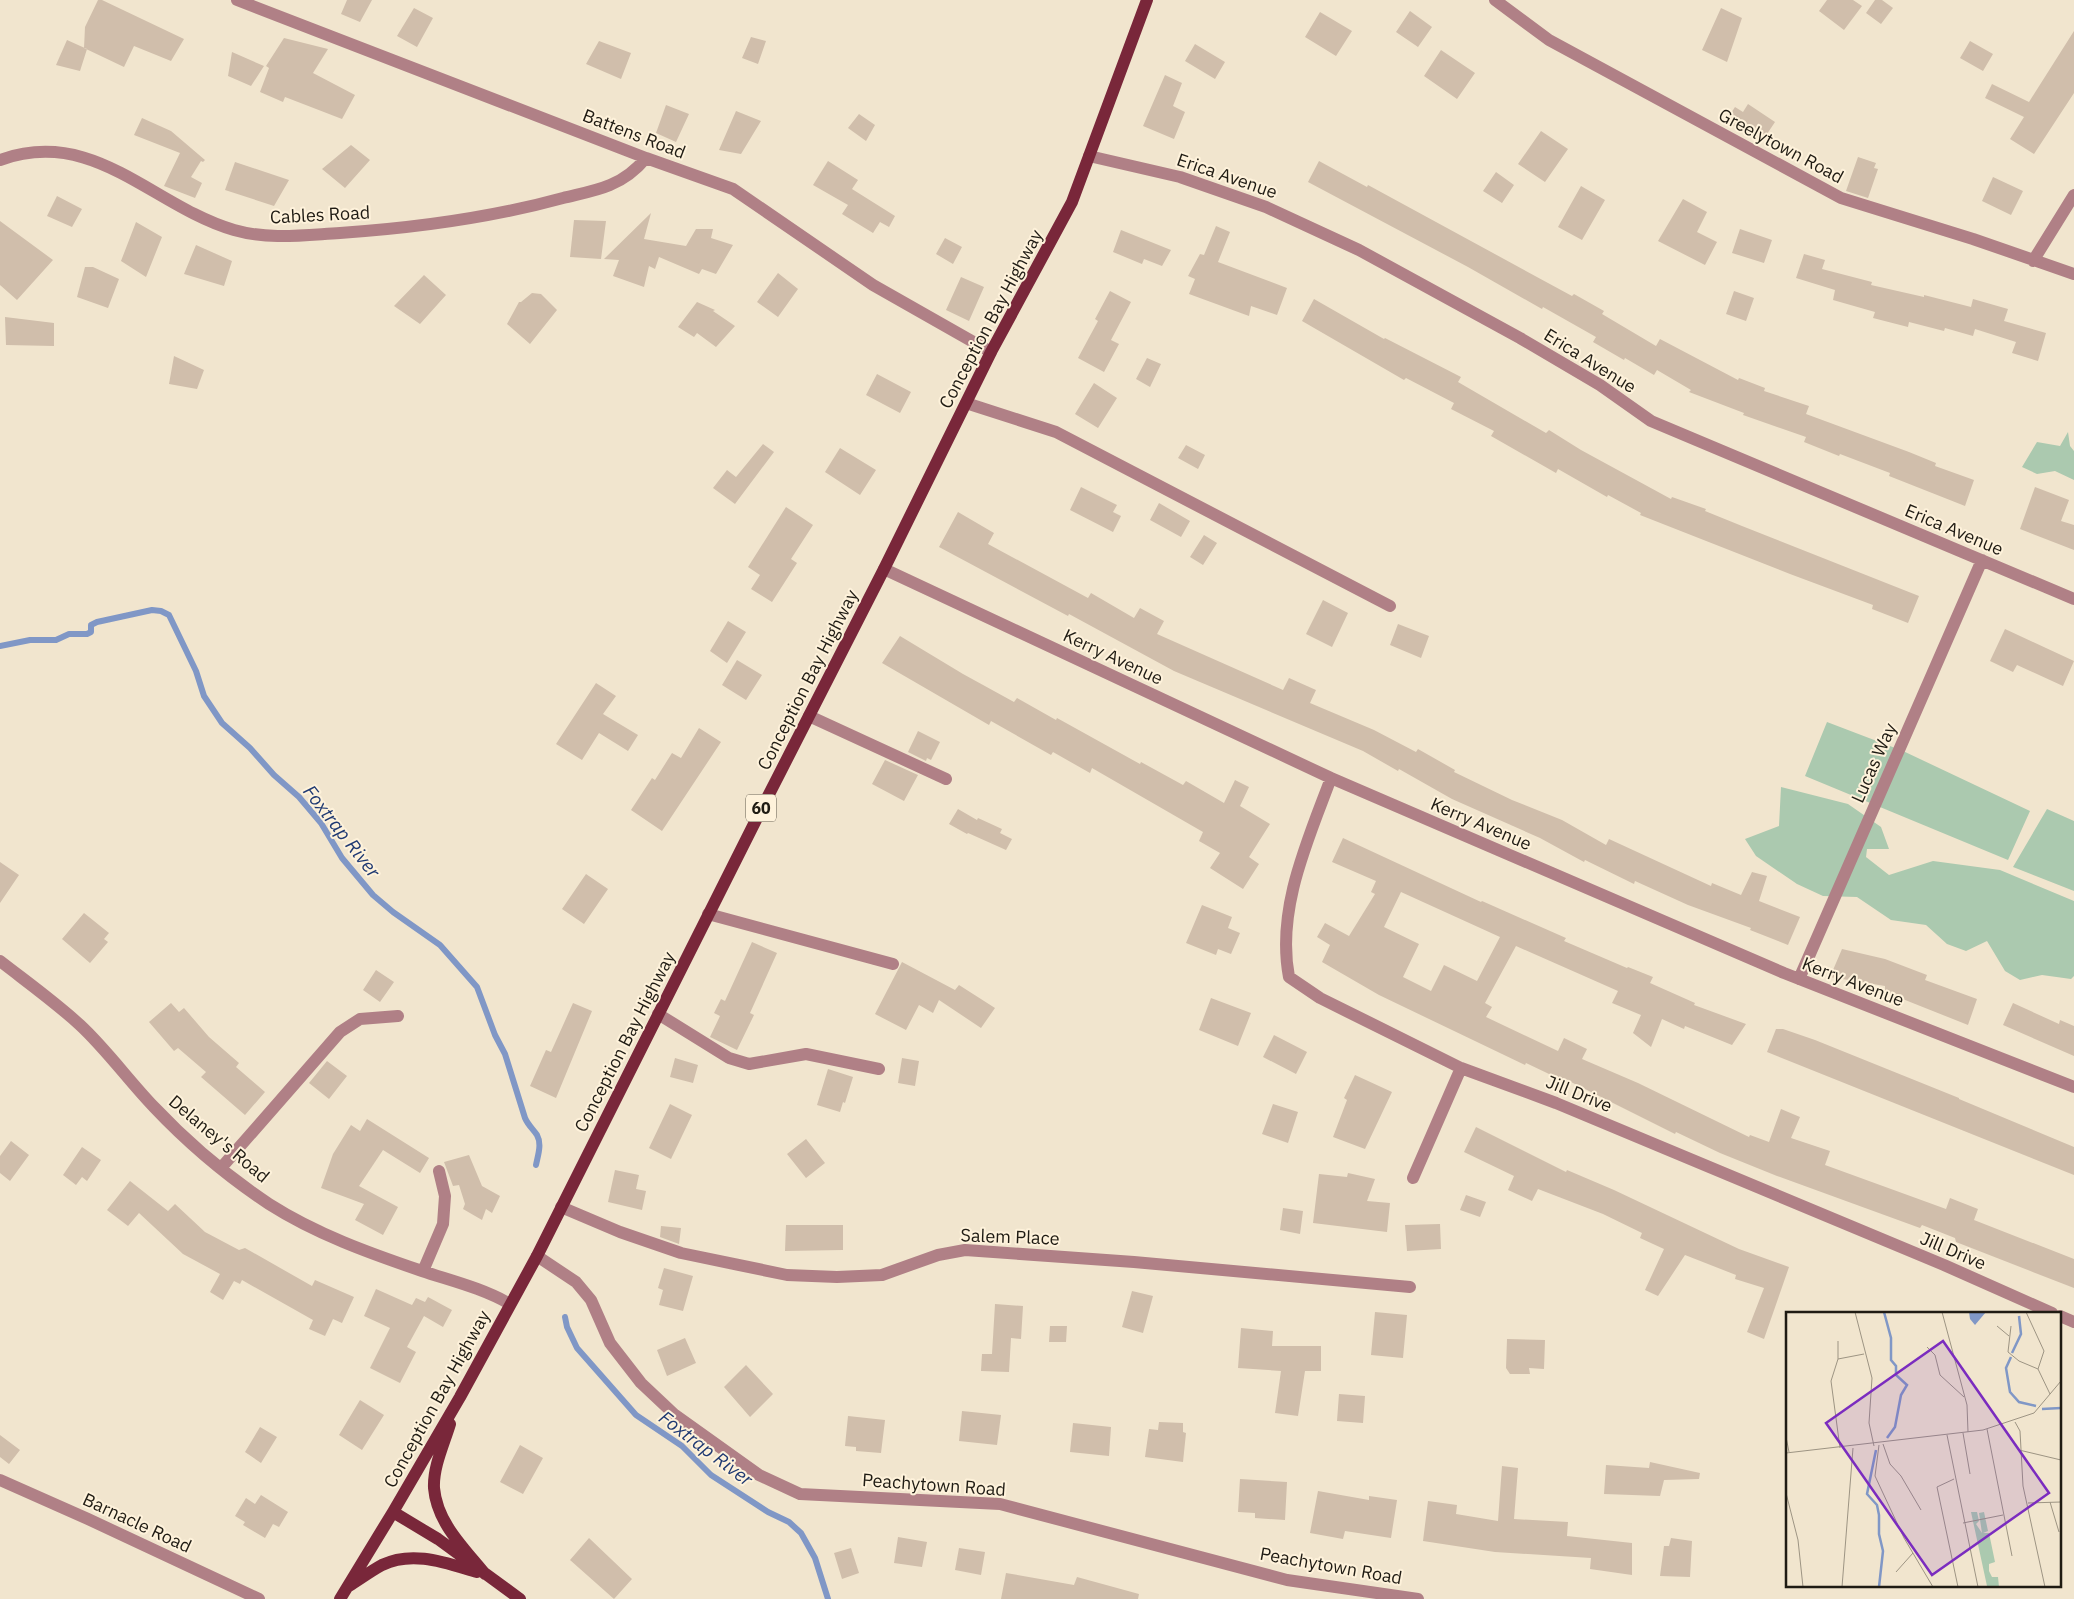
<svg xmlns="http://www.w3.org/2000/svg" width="2074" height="1599" font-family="'IBM Plex Sans',sans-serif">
<rect width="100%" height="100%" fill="#f1e5ce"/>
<path fill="#abc9af" d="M2068,432L2070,446L2074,451V480L2055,471L2037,474L2022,467L2037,442L2060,446Z
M1827,722L1903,751L2030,811L2008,860L1805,776Z
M1781,787L1848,804L1881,827L1889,849H1867L1866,857L1889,875L1933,861L2000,870L2074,901V976L2071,979L2042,975L2020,980L2005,971L1987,941L1966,951L1947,944L1926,925L1891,920L1857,897L1823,896L1797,884L1756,856L1745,839L1779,826Z
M2047,809L2074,821V891L2013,867Z"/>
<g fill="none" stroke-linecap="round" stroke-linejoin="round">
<path stroke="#8097c6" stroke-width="6" d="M0,646L30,640H56L69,634H87L91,632V625L97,622L152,610L161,611L169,615L196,671L204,696L222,723L250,748L274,775L299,797L321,823L342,858L373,895L393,912L440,945L477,987L495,1035L505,1054L525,1118C528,1125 533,1129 537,1135C542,1144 538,1155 536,1165
M565,1317L567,1327L577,1348L636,1415L682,1446L711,1475L768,1512L789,1522L801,1533L815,1558L828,1599"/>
</g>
<path fill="#d0beab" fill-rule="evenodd" d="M98,0H102L184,39L171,61L134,46L124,67L84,48L85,27Z
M347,0H372L360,22L341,14Z
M1827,0H1853L1862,6L1844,30L1819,11Z
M1875,0H1882L1893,8L1881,24L1866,13Z
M414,8L433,18L417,47L397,36Z
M1721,8L1742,18L1727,62L1702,50Z
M1410,11L1432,27L1418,47L1396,32Z
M1320,12L1352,31L1336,56L1305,37Z
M2074,31V93L2034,154L2010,139L2024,117L1985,98L1992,84L2029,102Z
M751,37L766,41L758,64L742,58Z
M284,38L328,49L313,73L355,95L342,119L285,97L283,102L260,92L269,68L266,66Z
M67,40L87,49L80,71L56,65Z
M599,41L631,53L621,79L586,64Z
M1970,41L1993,54L1983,71L1960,58Z
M1195,44L1225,62L1215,79L1185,61Z
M1441,50L1475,73L1457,99L1424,76Z
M232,52L264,66L251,86L228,76Z
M1165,75L1182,83L1173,106L1185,112L1174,139L1143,126Z
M1748,104L1775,122L1761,143L1726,121L1735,107L1743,112Z
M666,105L689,114L676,142L656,133Z
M736,111L761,121L741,154L719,150Z
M859,114L875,125L866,141L848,128Z
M142,118L171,131L205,160L203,162L201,161L191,177L202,183L195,198L164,186L180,153L134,135Z
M1541,131L1568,149L1545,182L1518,164Z
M351,145L370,160L345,188L322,169Z
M1858,157L1876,163L1874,168L1878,169L1868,198L1846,191Z
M828,161L858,180L852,189L895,216L889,227L880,222L873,233L842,214L848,205L813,185Z
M1319,161L1367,187L1368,185L1572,296L1574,294L1604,311L1602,314L1656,346L1660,339L1738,380L1739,378L1765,388L1764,391L1809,406L1806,414L1909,452L1936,463L1935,466L1974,480L1965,506L1889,476L1890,473L1840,454L1839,456L1804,442L1806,437L1743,415L1744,413L1689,392L1691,390L1657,370L1654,375L1625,358L1624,360L1593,342L1596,337L1543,307L1542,309L1468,267L1308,182Z
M235,162L289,180L274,206L225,190Z
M1496,172L1514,185L1502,203L1483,191Z
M1993,177L2023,191L2011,215L1982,201Z
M1581,186L1605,200L1582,240L1558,227Z
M57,196L82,209L72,227L47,216Z
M1683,199L1707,212L1697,232L1717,242L1705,265L1658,241Z
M651,213L644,239L686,246L696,229H713L711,238L733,245L716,274L702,269L699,274L659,257L655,269L649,266L644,287L613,276L619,260L604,259Z
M574,220L606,221L601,259L570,257Z
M0,221L53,260L17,300L0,285Z
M136,222L162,237L146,277L121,261Z
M1216,226L1230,232L1218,262L1287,288L1277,315L1251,306L1249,316L1189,294L1195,279L1188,276L1200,254L1204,255Z
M1740,229L1772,240L1764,263L1732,253Z
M1121,230L1171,250L1162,266L1144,259L1142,264L1113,252Z
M945,238L962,247L953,264L936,254Z
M196,245L232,261L224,286L184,274Z
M1804,254L1825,260L1822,269L1872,282L1871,285L1924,297V295L1971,307L1973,299L2008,309L2004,321L2046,333L2038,361L2012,353L2016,342L1975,329L1973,336L1945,328L1944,331L1909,322L1908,327L1873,318L1875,312L1833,300L1835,290L1796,278Z
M85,267H93L119,279L108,308L77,297Z
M778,273L798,289L778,317L757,302Z
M424,275L446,295L420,324L394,306Z
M961,277L984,287L969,321L946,310Z
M1110,291L1131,302L1111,340L1119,344L1104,372L1078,358L1098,321L1095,319Z
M1734,291L1754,298L1746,321L1726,314Z
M532,293L541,294L557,310L530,344L507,324L519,302H521Z
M1314,299L1384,339L1385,338L1461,377L1458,382L1546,433L1549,430L1581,450L1671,499L1672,497L1706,509L1705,511L1742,526L1919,596L1908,623L1872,609L1873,605L1790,574L1640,515L1641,513L1608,495L1607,497L1558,469L1556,473L1491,436L1494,431L1451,409L1454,403L1406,378L1404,380L1302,321Z
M697,302L715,310L713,311L735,326L716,347L697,333L694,337L678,327Z
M5,317L54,323V346L6,345Z
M174,356L204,370L197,389L169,384Z
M1147,358L1161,364L1150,387L1136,379Z
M877,374L911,392L900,413L866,395Z
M1094,383L1117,398L1098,428L1075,414Z
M763,444L774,452L735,504L713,488L727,470L736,477Z
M1186,445L1205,455L1198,469L1178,458Z
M840,448L876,470L860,495L825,472Z
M1081,487L1117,505L1113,512L1121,516L1113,532L1070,510Z
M2035,487L2069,500L2061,521L2074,525V550L2020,529Z
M1159,503L1190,521L1181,537L1150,520Z
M786,507L813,525L791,559L797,563L772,602L751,589L760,575L748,567Z
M958,512L994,533L988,544L1088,598L1091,593L1134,618L1140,608L1164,621L1157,634L1283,690L1289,678L1316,690L1310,703L1374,730L1416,752L1418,749L1455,770L1454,772L1512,800L1562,820L1606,845L1609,839L1711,886L1712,883L1741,895L1752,872L1767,876L1759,901L1800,917L1788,945L1750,930L1751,928L1688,905L1635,881L1634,884L1585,860L1584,862L1540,838L1452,799L1399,769L1398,771L1363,751L1174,671L1069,614L1068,616L939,547Z
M1204,535L1217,543L1203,565L1190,557Z
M1323,600L1348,613L1332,647L1306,634Z
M728,621L746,632L727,663L710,651Z
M1398,624L1429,636L1421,658L1390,645Z
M2005,629L2074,661L2063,686L2017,665L2013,672L1990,661Z
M900,636L963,674L1014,702L1017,698L1056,720L1057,718L1140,764L1141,762L1183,785L1186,781L1224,803L1235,780L1249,787L1240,806L1270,824L1249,857L1259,864L1243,889L1210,868L1220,853L1199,841L1203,832L1092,768L1090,773L1053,752L1051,755L991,721L989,725L882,663Z
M737,660L762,675L746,700L722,685Z
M596,683L616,696L603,714L638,735L628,751L599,733L582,760L556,744Z
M699,728L721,742L662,831L631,810L652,778L655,780L672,753L681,758Z
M918,731L940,742L931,760L927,758L926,761L908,752Z
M885,760L918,775L904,801L872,784Z
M958,809L977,820L978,818L1002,829L1000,833L1012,839L1006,850L968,833L967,834L949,824Z
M1343,838L1481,902L1482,901L1566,938L1564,941L1627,968L1628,967L1653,977L1650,983L1695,1003L1694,1005L1746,1024L1732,1045L1685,1026L1684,1029L1662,1019L1651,1047L1633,1033L1641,1015L1612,1003L1618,991L1516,946L1485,1003L1492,1007L1486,1017L1558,1051L1564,1038L1587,1049L1582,1059L1638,1083L1749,1137L1750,1135L1769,1142L1781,1109L1800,1117L1791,1138L1830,1151L1825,1165L1946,1209L1950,1198L1978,1209L1974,1220L2074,1259V1288L1956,1242L1955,1238L1922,1225L1920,1228L1777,1176L1720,1153L1676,1132L1675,1134L1571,1082L1570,1084L1526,1063L1525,1065L1379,995L1322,962L1330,945L1317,937L1325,923L1349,936L1375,894L1371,892L1376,881L1332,862ZM1401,892L1500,937L1477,981L1444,965L1431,991L1403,977L1419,944L1384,927Z
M0,862L19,875L0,903Z
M586,874L608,889L584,924L562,909Z
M1202,905L1232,917L1228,928L1240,933L1231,954L1218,949L1216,955L1186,943Z
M84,913L109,933L104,939L108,942L90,963L62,939Z
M752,942L777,953L750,1013L754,1015L737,1050L710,1037L720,1016L714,1013L721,999L725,1001Z
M1842,949L1885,959L1927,975L1925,980L1977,999L1968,1025L1885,992V986L1830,977Z
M902,962L955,990L959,985L995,1008L981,1028L939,1000L933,1013L919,1005L906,1030L875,1014Z
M376,970L394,982L380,1002L363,990Z
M1211,998L1251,1013L1238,1046L1199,1030Z
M171,1003L179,1012L184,1008L209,1037L239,1063L236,1067L265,1092L245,1115L201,1077L206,1072L178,1048L174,1051L149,1022Z
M573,1003L592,1011L556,1098L530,1086L546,1050L551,1052Z
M2013,1003L2059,1024L2060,1020L2074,1026V1056L2003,1025Z
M1776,1029H1783L1815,1040L1959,1098V1099L2074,1147V1175L1767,1052Z
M1274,1035L1307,1052L1296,1074L1263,1057Z
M675,1058L698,1065L693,1083L670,1077Z
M902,1058L919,1061L915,1086L898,1083Z
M327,1061L347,1076L329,1099L309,1083Z
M828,1069L853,1077L845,1103L843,1102L840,1112L817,1105Z
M1355,1075L1392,1092L1365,1149L1333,1137L1347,1100L1344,1098Z
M670,1104L692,1115L671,1159L649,1148Z
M1273,1104L1298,1112L1288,1143L1262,1134Z
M367,1119L429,1158L420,1173L383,1150L359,1186L398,1207L383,1235L355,1220L364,1204L321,1188L333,1154L351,1125L360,1131Z
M1476,1127L1566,1172L1567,1170L1614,1190L1739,1249L1789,1267L1764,1339L1747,1332L1764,1288L1735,1279L1736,1275L1685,1255L1658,1296L1645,1290L1664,1249L1640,1238L1642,1233L1603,1214L1538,1189L1532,1201L1508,1190L1514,1176L1464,1152Z
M806,1139L825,1163L806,1178L787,1154Z
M11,1141L29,1155L10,1181L0,1173V1156Z
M82,1147L101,1160L87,1181L82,1177L76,1185L63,1175Z
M469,1155L482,1186L500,1196L492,1213L486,1209L482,1220L463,1209L465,1204L459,1185L453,1186L444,1162Z
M615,1170L639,1175L636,1189L646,1191L642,1210L608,1202Z
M1348,1173L1375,1179L1367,1201L1390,1203L1387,1232L1313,1223L1319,1174L1347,1177Z
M130,1181L168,1211L175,1204L205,1232L239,1250L245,1248L312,1286L315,1280L354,1297L342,1323L333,1319L325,1336L309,1329L313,1320L242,1280L240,1284L234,1281L223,1300L210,1292L220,1274L183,1254L139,1213L128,1226L107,1210Z
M1466,1195L1486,1202L1480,1217L1460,1210Z
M1283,1208L1303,1211L1300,1234L1280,1230Z
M1440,1224L1441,1249L1407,1251L1405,1225Z
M786,1225H843V1250L785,1251Z
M661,1226L681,1228L679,1244L660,1237Z
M664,1268L693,1276L683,1311L659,1305L663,1290L658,1288Z
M376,1289L412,1305L416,1298L425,1302L428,1297L452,1310L443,1327L424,1316L407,1347L416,1352L400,1383L370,1368L390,1328L364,1316Z
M1132,1291L1153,1296L1143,1333L1122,1327Z
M995,1304L1023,1306L1021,1339L1011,1338L1009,1372L981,1371L982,1354H992Z
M1375,1312L1407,1315L1403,1358L1371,1355Z
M1050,1326H1067L1066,1342H1049Z
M1241,1328L1273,1331L1272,1346H1321V1371H1305L1298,1416L1275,1413L1281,1371L1238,1368Z
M685,1338L696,1363L667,1376L657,1350Z
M1507,1339L1545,1340L1544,1369L1529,1368L1530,1374H1510L1506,1368Z
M746,1365L773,1394L750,1417L724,1387Z
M1339,1394L1365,1396L1363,1423L1337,1421Z
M360,1400L384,1415L362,1450L339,1435Z
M962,1411L1001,1415L997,1445L959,1441Z
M848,1416L885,1420L881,1453L856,1451V1447L845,1446Z
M1159,1422L1183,1423V1432L1186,1433L1183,1462L1145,1457L1149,1429L1158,1430Z
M1073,1423L1111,1427L1109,1456L1070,1452Z
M260,1427L277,1437L261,1463L245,1452Z
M0,1435L20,1450L9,1464L0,1457Z
M520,1445L543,1458L523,1494L500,1482Z
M1650,1462L1700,1473L1699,1479L1664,1480L1660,1496L1604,1494L1606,1465L1649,1468Z
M1502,1466L1518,1468L1514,1519L1568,1522L1567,1536L1632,1543V1575L1590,1569L1591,1558L1495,1552L1423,1541L1428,1501L1457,1505L1456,1514L1498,1521Z
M1240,1479L1287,1482L1285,1520L1255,1518V1513L1238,1512Z
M1318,1491L1369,1500V1496L1397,1500L1391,1538L1345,1531L1343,1539L1310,1533Z
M261,1495L288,1512L279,1527L273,1524L265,1538L243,1525L245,1522L235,1516L246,1498L255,1504Z
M898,1537L927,1542L922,1567L894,1563Z
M589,1538L632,1579L614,1599L570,1560Z
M1671,1538L1692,1541L1690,1577L1660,1576L1664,1546H1669Z
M851,1548L859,1573L842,1579L834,1553Z
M959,1548L985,1552L981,1575L955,1570Z
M1006,1573L1074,1585L1077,1577L1139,1594L1138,1599H1001Z"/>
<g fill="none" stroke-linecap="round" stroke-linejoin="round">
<path stroke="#b08086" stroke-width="12" d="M237,0L646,158L733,189L873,285L991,352
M1495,0L1549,40L1841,198L1973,239L2074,274
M1089,156L1180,177L1266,207L1359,250L1520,338L1600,385L1651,421L2074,599
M0,160C94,126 152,206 234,230C269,240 304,235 340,233C415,228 490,218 563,198C579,194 596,191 610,185C625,179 636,170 646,158
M2033,261L2074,195
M966,403L1056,432L1390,606
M884,569L1331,778L1784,973L2074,1087
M809,716L946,779
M1331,778C1308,840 1276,909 1289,977L1320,998L1461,1068L1556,1103L1944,1265L2052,1313
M708,914L893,964
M0,961C27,982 55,1002 80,1025C106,1049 129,1081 154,1107C188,1143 227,1176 269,1204C316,1234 369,1253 422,1271C452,1281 482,1288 510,1304
M1799,979L1982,560
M658,1014L729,1058L749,1064L806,1054L879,1069
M221,1168L340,1032L360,1019L398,1016
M1413,1178L1461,1068
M561,1207L620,1232L681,1253L787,1275L837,1277L882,1275L938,1255L965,1250L1134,1262L1410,1287
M537,1256L576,1282L591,1300L610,1343L641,1383L675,1415L759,1475L800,1494L1000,1504L1287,1580L1418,1599
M423,1271L443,1224L445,1196L439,1171
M2060,1316L2074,1322
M0,1480L88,1519L259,1599"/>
<path stroke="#79273a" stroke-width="12" d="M450,1424C444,1444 433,1467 434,1488C437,1523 464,1548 485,1574
M393,1512L438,1539L520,1599
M349,1586C360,1579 371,1571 382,1565C413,1550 446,1563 477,1572
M340,1599L393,1512L460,1397L537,1256L763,806L884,569L991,352L1072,202L1147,0"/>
</g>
<g text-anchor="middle" stroke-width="4" stroke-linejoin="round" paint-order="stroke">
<rect fill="#fef2db" stroke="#625c4f" stroke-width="1" x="746" y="794.5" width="30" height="27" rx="4"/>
<g font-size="16" font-weight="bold" fill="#1f1b13">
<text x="761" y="814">60</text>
</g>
<g font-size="18" fill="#1f1b13" stroke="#fef2db">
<text transform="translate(634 134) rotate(21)" y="6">Battens Road</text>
<text transform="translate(1781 146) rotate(28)" y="6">Greelytown Road</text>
<text transform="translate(1227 176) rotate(19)" y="6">Erica Avenue</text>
<text transform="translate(320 215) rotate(-3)" y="6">Cables Road</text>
<text transform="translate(991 319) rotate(-62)" y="6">Conception Bay Highway</text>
<text transform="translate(1590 361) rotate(32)" y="6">Erica Avenue</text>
<text transform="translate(1954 530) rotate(23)" y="6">Erica Avenue</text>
<text transform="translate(1113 657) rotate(25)" y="6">Kerry Avenue</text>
<text transform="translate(808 680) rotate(-63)" y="6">Conception Bay Highway</text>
<text transform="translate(1874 763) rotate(-66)" y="6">Lucas Way</text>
<text transform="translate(1481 824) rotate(23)" y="6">Kerry Avenue</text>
<text transform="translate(1853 982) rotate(21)" y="6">Kerry Avenue</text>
<text transform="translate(625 1042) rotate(-63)" y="6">Conception Bay Highway</text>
<text transform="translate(1579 1094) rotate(22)" y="6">Jill Drive</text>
<text transform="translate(219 1139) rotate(40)" y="6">Delaney's Road</text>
<text transform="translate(1010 1237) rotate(2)" y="6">Salem Place</text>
<text transform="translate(1953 1251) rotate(23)" y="6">Jill Drive</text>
<text transform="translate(437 1399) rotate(-61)" y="6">Conception Bay Highway</text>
<text transform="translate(934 1485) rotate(4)" y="6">Peachytown Road</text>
<text transform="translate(137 1523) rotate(25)" y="6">Barnacle Road</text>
<text transform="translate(1331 1566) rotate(10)" y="6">Peachytown Road</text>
</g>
<g font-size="19" font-style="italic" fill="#1f3972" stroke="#fef2db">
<text transform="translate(342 831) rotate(52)" y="7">Foxtrap River</text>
<text transform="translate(706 1448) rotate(37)" y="7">Foxtrap River</text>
</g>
</g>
<g transform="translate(1786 1312)">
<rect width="275" height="275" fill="#f1e5ce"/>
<path d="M185,200H191L193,209L190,212L196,221L193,201L198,200L202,219L197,221H203L209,250L203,252V259L206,265H212L213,275L201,274Z" fill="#abc9af"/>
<path d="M200,0L189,13L184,7L183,0Z" fill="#8097c6"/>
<path fill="none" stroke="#8097c6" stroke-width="2.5" d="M98,0L105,26V48L110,54V63L121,73L115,83L109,115L101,126M226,41L235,22L233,4M225,45L220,56L224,80L233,90L250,94M256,97L275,96M90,138L81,182L91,193L93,203V222L97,239L93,275"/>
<path fill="none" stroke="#9d9483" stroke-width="1" d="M69,0L86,66L83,111L88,134M156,0L181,93L182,120M240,0L258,39L252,57L264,82M211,14L223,24M225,14L222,40L233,49L252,57M52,29V47L45,69L54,136M141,35L149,43L154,63L178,85M52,47L78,42M229,110L234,119L237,174L259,275M201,117L226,244M177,121L184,162M161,123L192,275M0,125L3,140M97,132L104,152L115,164L135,198M93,133L89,164L118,226L147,275M233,138L275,148M0,141L197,118L248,101L275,69M168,167L151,175L172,275M0,181L12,228L17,275M264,190L273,220M242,191L275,190M177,211L217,203M110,260L127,241M56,275L67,136"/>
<path fill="#7b2cbf" fill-opacity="0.15" stroke="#7b2cbf" stroke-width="2.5" d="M157,29L263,181L146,263L40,111Z"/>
<rect width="275" height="275" fill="none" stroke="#1f1b13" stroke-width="2.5"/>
</g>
</svg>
